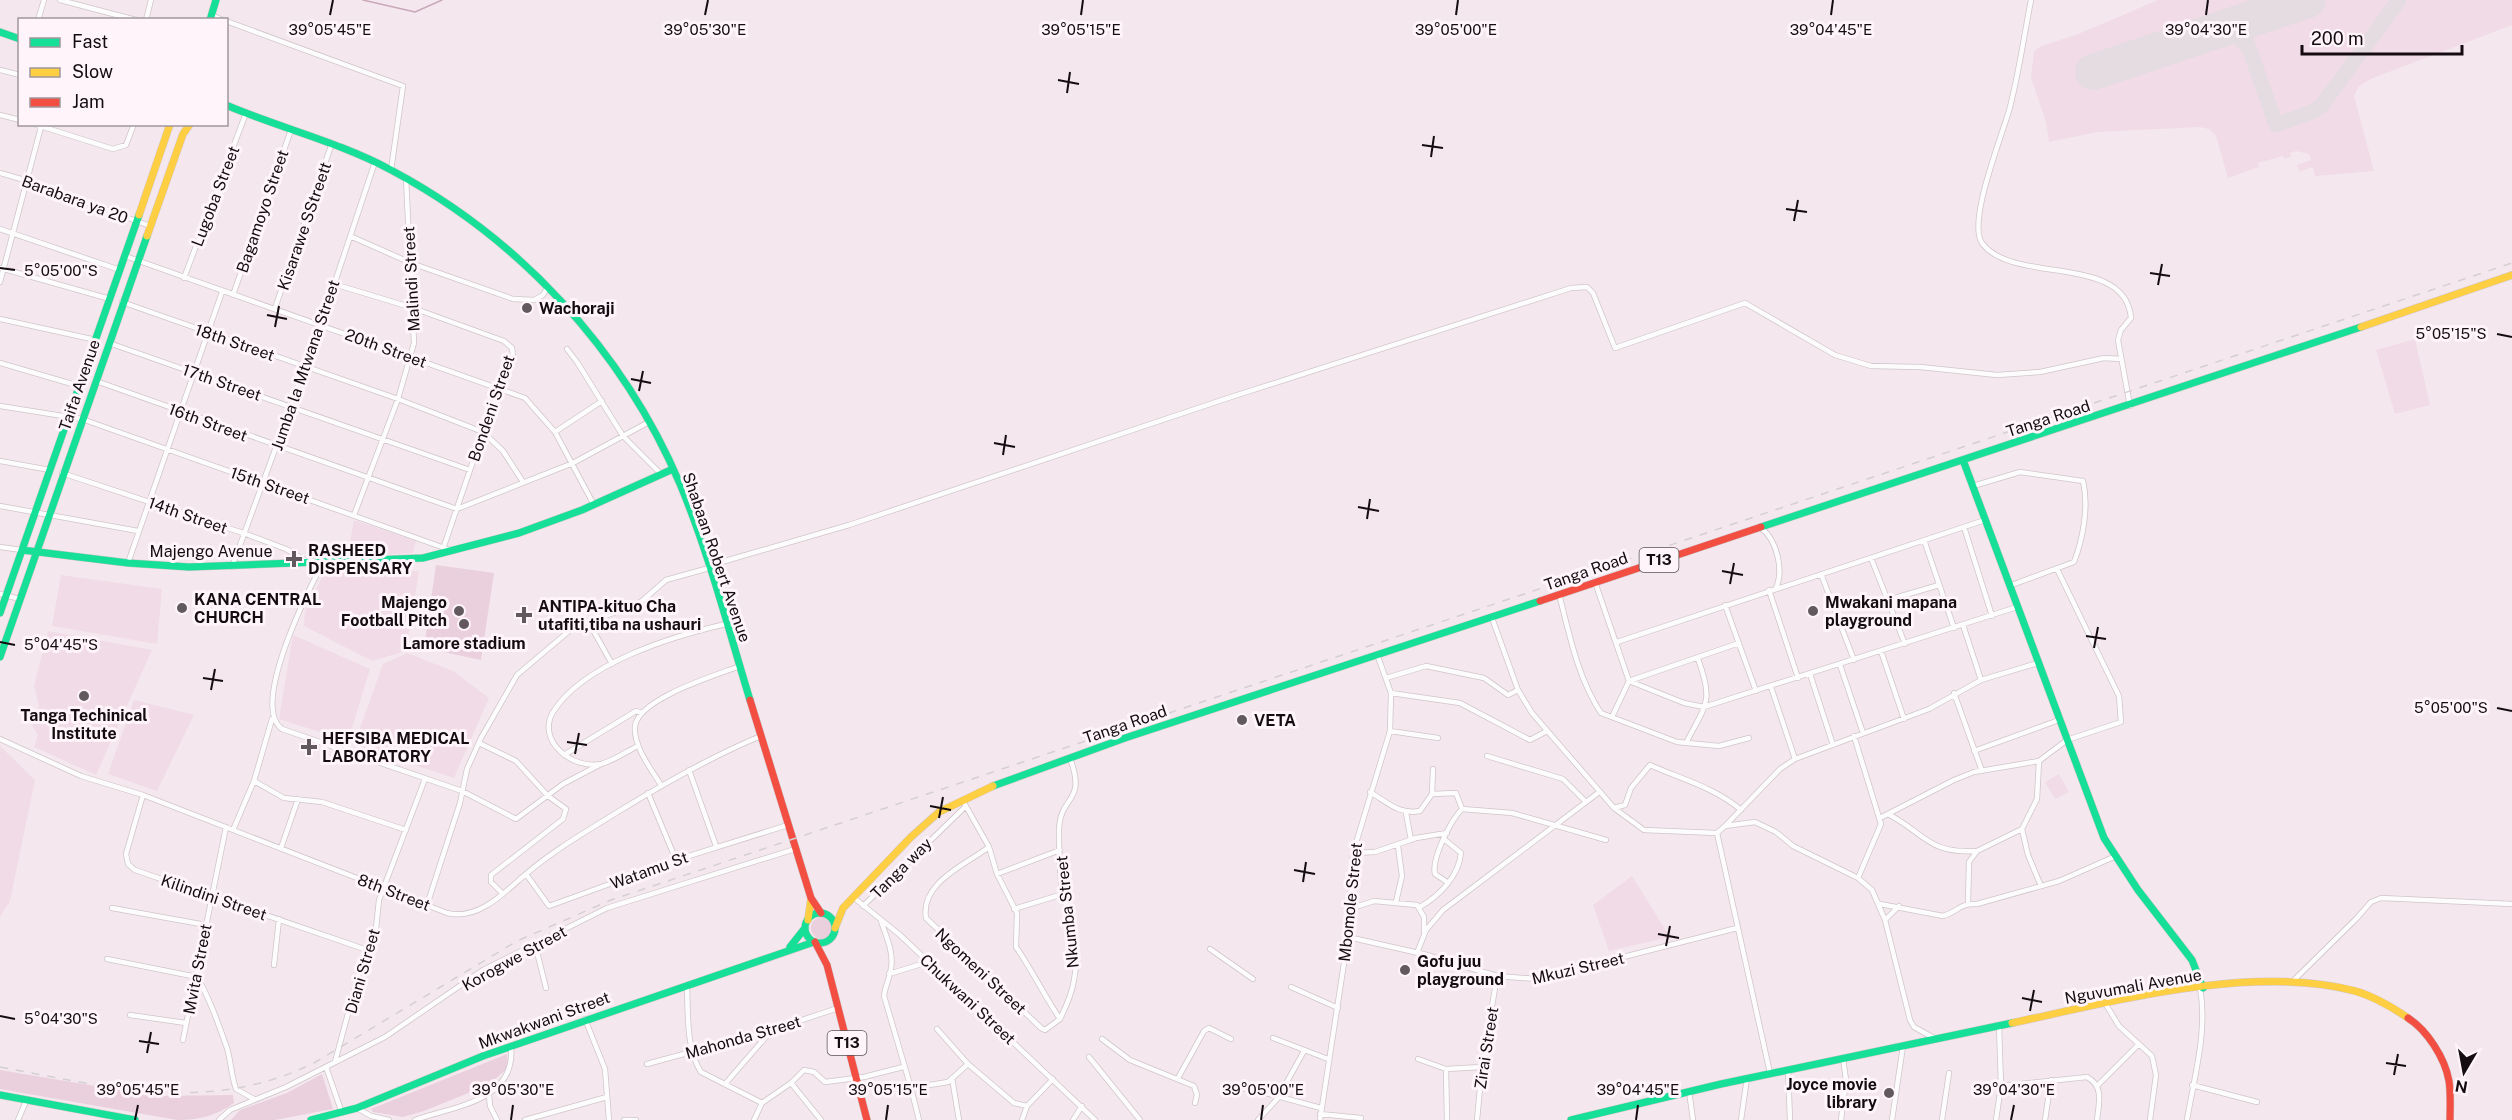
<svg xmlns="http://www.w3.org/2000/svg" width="2512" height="1120" font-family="'Public Sans',sans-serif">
<rect width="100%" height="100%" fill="#f4e8ee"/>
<path fill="#f0dbe6" d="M2158,0H2512V25L2373,78L2359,86L2354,96L2374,171L2315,176L2313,167L2299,172L2297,165L2311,160L2309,154L2296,151L2290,153L2291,157L2284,159L2283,156L2258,163L2259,167L2228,178L2216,136L2209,129L2200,127L2097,132L2049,142L2046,122L2031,78L2034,51L2041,46L2076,35Z
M2415,339L2430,405L2395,414L2376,350Z
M354,520L416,541L413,553L352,557L349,548Z
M325,571H419L406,651L372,661L304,626L305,612Z
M61,575L162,589L157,644L52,626Z
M48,631L152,650L96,775L34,747L38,735L32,725L39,706L34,686Z
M293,635L370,669L348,741L279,719Z
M407,653L453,671L489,698L454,778L354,745L383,664Z
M134,700L194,715L157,791L108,774Z
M0,746L35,780L10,901L0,917Z
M2059,774L2069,792L2055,799L2045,782Z
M1632,876L1670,937L1609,951L1593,905Z"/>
<path fill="#eacfdd" d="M436,565L494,573L481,660L424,648Z
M811 928a11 11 0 1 1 22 0a11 11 0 1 1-22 0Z
M507,1054L508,1068L488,1085L424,1111L403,1117L373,1112L371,1109Z
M0,1070L155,1096L233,1095L234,1103C215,1116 200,1120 177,1120L0,1089Z
M322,1074L333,1109L275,1120H231L240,1110L287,1093Z"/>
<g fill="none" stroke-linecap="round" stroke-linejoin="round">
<path stroke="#c9a8b9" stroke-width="1.5" d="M363,0L415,12L442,0"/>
<path stroke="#e4dce0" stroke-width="15" d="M2264,15L2253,22L2246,39L2276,125L2312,112L2322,105L2399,0
M2218,30L2236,34L2248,48"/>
<path stroke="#e4dce0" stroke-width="36" d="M2093,72L2308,0"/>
<g stroke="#cfc5ca" stroke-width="6">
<path id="street" d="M60,0L136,20
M2031,0C2024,36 2019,72 2010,107C2003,134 1967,221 1982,243C2012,285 2126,253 2131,318L2121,330L2118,340L2130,406
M211,15L223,20
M38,20L44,0
M146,20L151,0
M226,21L403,86L391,170
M0,70L20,75
M0,115L20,120
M34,124L113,149L126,145L134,124
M0,173L28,181L150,226
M0,229L120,270
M350,236L411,263L513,299L534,300L543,295L547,288
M125,256L525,398L555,432L594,505
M0,268L110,299
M184,278L246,113
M0,282L41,127
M334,284L413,308L504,341L512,348L513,356L483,432L444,546
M233,295L291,130
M122,302L398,399L483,432L503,451L523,482
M275,308L332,143
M0,319L96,340
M109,343L470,470
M567,349L577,362L623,436L661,474
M0,363L79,386
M96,381L457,509L573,463L647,423
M0,406L82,419L453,551
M555,432L602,401
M0,461L50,470
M62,473L246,534L286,549L308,562
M1973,486L2020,472L2083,481C2089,506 2083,539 2074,562L2009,586
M0,506L138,531
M354,515L398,399L414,343L406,178
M1964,527L1992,616
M1761,528C1777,540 1784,570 1776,588
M1924,540L1954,628
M0,547L22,550
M1871,558L1905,644
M128,563L222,292
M323,563C308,590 250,706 282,729L462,791L516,819L563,784L601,764
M708,566L849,525L1228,398L1571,288L1587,287L1593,293L1615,348L1745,303L1835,355L1871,366L1920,367L1997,375L2040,372L2104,358L2121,359
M232,567L321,324L375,162
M1821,574L1854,660
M1595,582L1629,681L1684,703L1704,707L2017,607
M1769,590L1798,678
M0,594L20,599
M1559,594C1569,633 1578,679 1601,713L1677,742L1719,746L1749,738
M1888,600L1939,585
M1725,605L1756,691
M1492,618L1518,690L1532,713L1614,808L1644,830L1717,833L1770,1073
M588,621L612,664
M1617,642L1985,520
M1881,651L1904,719
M1840,665L1863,733
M1810,674L1833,745
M1386,678L1426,666L1484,678L1508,695L1518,690
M1981,680L2038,663
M1771,687L1795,759
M1391,693L1460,703L1530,740L1547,731
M1954,693L1982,771
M1612,717L1629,681L1739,643
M1390,731L1438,738
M1854,736L1881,824L1858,878
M0,739L81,776L143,795L447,913C475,920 499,898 519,880C549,853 582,834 616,813C663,784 710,757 761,736
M479,743L516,761L548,796L566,809L563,819L491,875V882L503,894
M1686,743C1706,704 1714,702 1698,659
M638,746C627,751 613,761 601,764C573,770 536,741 553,712C584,663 673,636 726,624
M1974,751L2059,720
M564,755L636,711L642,713
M1487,756L1563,779L1586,802
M689,770L716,846
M254,781L284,798L322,802L406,830
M661,785C651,769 633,746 635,726C639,698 717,675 740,666
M1370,792C1387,802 1399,815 1420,811L1432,794L1433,769
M648,793L676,860
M1432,794L1456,793L1462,809
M143,795L126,854L128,864L135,870L370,951
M963,801L989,847L997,874L1017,913L1016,947C1032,970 1044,995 1060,1019
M1614,808L1625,805L1631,788L1650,765C1681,779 1716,788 1741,810
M1406,813L1411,840
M1888,814C1926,834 1928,854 1977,851
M1880,818L1954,780L1974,772L2039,761L2067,740L2121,722L2119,696L2057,569
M1725,826L1780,769L1795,759L1929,709L1981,680L1963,625
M2022,829L2028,855L2041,886
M233,830L254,781L272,719
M1717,833L1725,826L1755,822L1776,832L1793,846L1858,878L1872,890L1885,920L1910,1020L1914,1027L1934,1038
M989,847C965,865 920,883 926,918L1041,1028L1045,1030L1060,1019
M281,848L298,799
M1353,853L1375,852L1416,838L1447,833
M526,874L549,906L676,860L788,825
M997,874L1060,850
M1447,882L1435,874C1431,859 1451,820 1462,809L1512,813L1606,840
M853,897L900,935L1095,1120
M1396,902L1402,876L1398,846
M1968,903L1969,862L1977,851L2022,829L2037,799L2039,761
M1880,904L1943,916C1958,912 1959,903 1977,904L2059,881L2116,856
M427,905L460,803L467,769L481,738L517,675L575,626L631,607L642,601L666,580L709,568
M863,906L966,806
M1420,907C1439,896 1459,876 1461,853L1444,839
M112,908L206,925
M1014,909L1063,894
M1349,909L1374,901L1417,905L1424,917V932
M1885,920L1899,906
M881,921C886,936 894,953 891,968C890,978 885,986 884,996L911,1088L948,1082L968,1064L1014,1103L1027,1106L1053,1079
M1348,937L1423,954L1497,976L1537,979L1737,928
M535,944L546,988
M1210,949L1253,979
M1417,953L1426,930L1443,910L1598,793
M107,959L197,977C210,999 218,1023 227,1048C231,1061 231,1075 236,1089L254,1099
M274,965L279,919
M889,974L928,962
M2293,981L2356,919L2371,902L2381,898L2512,904
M687,986C688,1011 686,1050 701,1072L762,1103
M1291,987L1338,1008
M2105,1003L2119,1026L2152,1056L2156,1075L2150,1120
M130,1015L186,1023
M585,1019L605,1069L609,1120
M1060,1019C1066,1007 1072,993 1074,980C1080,951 1070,921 1063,894C1059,875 1059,850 1059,830C1060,794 1087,804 1070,758
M937,1029L968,1064
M1273,1038L1328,1059
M1102,1039L1130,1060L1194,1086L1197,1095L1195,1103
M183,1040L226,827
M1089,1057L1140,1120
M1418,1059L1446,1069L1482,1067
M335,1062L358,976L375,938L379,900L425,779
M647,1064L772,1030L838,1008
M326,1067L342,1113
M1446,1069L1447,1120
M1788,1069L1790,1120
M952,1078L959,1120
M1178,1078L1204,1031L1209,1028L1231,1039
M791,1083L821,1120
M725,1084L772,1030
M1225,1085L1258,1091L1321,1108
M2192,1085L2257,1102
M2001,1086L2087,1077C2104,1086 2099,1103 2097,1120
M2097,1086L2138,1045
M911,1088L919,1120
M1689,1091L1693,1120
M489,1095L490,1106L497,1120
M357,1108L371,1116L389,1120
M1320,1114L1361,1118
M18,1120L27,1099
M219,1120L230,1110L286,1087L385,1037L483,970L607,908L795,849
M415,1120C455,1106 516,1101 511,1047
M525,1120L607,1097
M624,1120H636
M754,1120L762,1103L791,1083L804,1070L814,1072L825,1082L864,1077L903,1067
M1022,1120L1027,1106
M1073,1120L1082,1106
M1258,1120L1278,1098L1304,1051
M1320,1120L1348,937L1353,853L1390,731L1391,693L1377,654
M1477,1120L1482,1067L1497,976
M1741,1120L1747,1078
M1841,1120L1846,1080L1843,1058
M1892,1120L1903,1046
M1942,1120L1949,1073
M1996,1120L2001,1086L1999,1025
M2045,1120L2051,1080
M2187,1120C2194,1078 2208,1030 2200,988"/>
</g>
<g stroke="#cfc5ca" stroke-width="8">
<path id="fast" d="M210,20L216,0
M0,32L20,39
M226,105C280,128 339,142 391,170C519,238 623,350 680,484C709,553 728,628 750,700
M1963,460L2104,838L2138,890L2192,960L2203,988
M1761,527L2361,327
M22,550L128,563L189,567L423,558L519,533L582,510L673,469
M0,613L139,215
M0,657L147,236
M993,786L1125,738L1540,601
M805 928a15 15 0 1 1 30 0a15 15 0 1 1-30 0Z
M790,947L805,928
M0,1095L135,1120
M311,1120L357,1108L483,1056L814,942
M1571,1120L1721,1084L2012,1023"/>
</g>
<g stroke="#cfc5ca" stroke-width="8">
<path id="slow" d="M139,215L170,124
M147,236L183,134L190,124
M2361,327L2512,275
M808,920L811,899
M835,928L843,908L911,837L939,812L993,786
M2012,1023C2115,1001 2252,964 2355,991C2373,996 2392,1007 2408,1018"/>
</g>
<g stroke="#cfc5ca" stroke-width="8">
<path id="jam" d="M1540,601L1761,527
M750,700L811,898L821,913
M815,942L827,965L867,1120
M2408,1018C2427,1030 2445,1058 2449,1081C2451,1094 2450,1107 2450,1120"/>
</g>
<use href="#street" stroke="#fdfcfc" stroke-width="4.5"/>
<use href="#fast" stroke="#16e098" stroke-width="7"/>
<use href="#slow" stroke="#ffcf43" stroke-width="7"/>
<use href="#jam" stroke="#f24e42" stroke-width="7"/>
<path stroke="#d4cfd2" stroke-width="1.5" stroke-dasharray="8 8" stroke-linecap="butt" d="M0,1067C110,1087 207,1115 314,1063L517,941L611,900L2512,263"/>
</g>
<path fill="none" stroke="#140c10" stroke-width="2" d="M330,15L333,0M705,15L708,0M1081,15L1083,0M1456,15L1458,0M1831,15L1833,0M2206,15L2208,0M1058,80L1079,84M1067,93L1070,72M1422,145L1443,148M1431,157L1434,136M1786,209L1807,212M1794,221L1798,200M0,268L15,270M2150,273L2170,276M2158,285L2162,264M267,315L287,319M275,327L279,306M2497,334L2512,337M631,379L651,383M639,391L643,371M994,443L1015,447M1003,455L1006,435M1358,507L1379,511M1367,519L1370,499M1722,571L1743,575M1730,584L1734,563M2086,636L2106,639M0,642L15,645M2094,648L2098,627M203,678L223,681M211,690L215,669M2497,708L2512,711M567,742L587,745M575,754L579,733M930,806L951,810M939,818L943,797M1294,870L1315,874M1303,882L1306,862M1658,934L1679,938M1666,946L1670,926M2022,998L2042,1002M2030,1011L2034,990M0,1016L15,1019M139,1041L159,1044M147,1053L151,1032M2386,1063L2406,1066M2394,1075L2398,1054M135,1120L138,1105M511,1120L513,1105M886,1120L888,1105M1261,1120L1263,1105M1636,1120L1638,1105M2011,1120L2014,1105"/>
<g fill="#62595e" stroke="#fef4f9" stroke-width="2">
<circle cx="527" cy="308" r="6"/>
<path d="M291 550h6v6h6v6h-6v6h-6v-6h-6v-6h6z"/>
<circle cx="182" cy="608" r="6"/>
<circle cx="459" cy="611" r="6"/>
<circle cx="1813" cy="611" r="6"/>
<path d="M521 606h6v6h6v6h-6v6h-6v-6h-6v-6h6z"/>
<circle cx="464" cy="624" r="6"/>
<circle cx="84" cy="696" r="6"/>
<circle cx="1242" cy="720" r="6"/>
<path d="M306 738h6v6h6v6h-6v6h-6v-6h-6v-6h6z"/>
<circle cx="1405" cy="970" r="6"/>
<circle cx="1889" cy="1093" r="6"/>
</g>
<g text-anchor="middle" stroke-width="6" stroke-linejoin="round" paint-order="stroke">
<g fill="#fef4f9" stroke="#5a5256" stroke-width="1.5">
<rect x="1639.5" y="548" width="39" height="24" rx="4.5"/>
<rect x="827.5" y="1031" width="39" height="24" rx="4.5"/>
</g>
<g font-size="15" font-weight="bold" fill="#140c10">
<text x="1659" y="565">T13</text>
<text x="847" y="1048">T13</text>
</g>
<g font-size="16" fill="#140c10" stroke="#fef4f9">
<text transform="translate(215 196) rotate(-69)" y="6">Lugoba Street</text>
<text transform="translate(75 199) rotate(20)" y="6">Barabara ya 20</text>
<text transform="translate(262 211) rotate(-71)" y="6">Bagamoyo Street</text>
<text transform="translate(304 226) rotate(-71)" y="6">Kisarawe SStreett</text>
<text transform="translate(411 279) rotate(-93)" y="6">Malindi Street</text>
<text transform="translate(235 342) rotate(19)" y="6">18th Street</text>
<text transform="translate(386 348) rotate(20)" y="6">20th Street</text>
<text transform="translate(305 365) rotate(-71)" y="6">Jumba la Mtwana Street</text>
<text transform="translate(222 382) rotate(19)" y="6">17th Street</text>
<text transform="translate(79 385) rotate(-71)" y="6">Taifa Avenue</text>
<text transform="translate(491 408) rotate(-71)" y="6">Bondeni Street</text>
<text transform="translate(2048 418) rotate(-18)" y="6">Tanga Road</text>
<text transform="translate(208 422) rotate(20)" y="6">16th Street</text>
<text transform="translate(270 485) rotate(19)" y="6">15th Street</text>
<text transform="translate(188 515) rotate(19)" y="6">14th Street</text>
<text x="211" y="557">Majengo Avenue</text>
<text transform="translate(717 557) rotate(71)" y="6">Shabaan Robert Avenue</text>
<text transform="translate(1586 571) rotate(-19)" y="6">Tanga Road</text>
<text transform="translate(1125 724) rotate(-19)" y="6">Tanga Road</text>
<text transform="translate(901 868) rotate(-45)" y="6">Tanga way</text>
<text transform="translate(649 870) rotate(-20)" y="6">Watamu St</text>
<text transform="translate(394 892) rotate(21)" y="6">8th Street</text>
<text transform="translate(214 897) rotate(19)" y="6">Kilindini Street</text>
<text transform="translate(1350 902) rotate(-84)" y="6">Mbomole Street</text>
<text transform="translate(1067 912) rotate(-96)" y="6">Nkumba Street</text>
<text transform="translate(514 958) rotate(-29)" y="6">Korogwe Street</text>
<text transform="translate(1578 968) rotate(-13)" y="6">Mkuzi Street</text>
<text transform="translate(197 969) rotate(-79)" y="6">Mvita Street</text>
<text transform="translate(362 971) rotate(-74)" y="6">Diani Street</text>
<text transform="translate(981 971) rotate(43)" y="6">Ngomeni Street</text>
<text transform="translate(2133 986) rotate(-10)" y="6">Nguvumali Avenue</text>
<text transform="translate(968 999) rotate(43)" y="6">Chukwani Street</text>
<text transform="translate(544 1020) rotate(-20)" y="6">Mkwakwani Street</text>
<text transform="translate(743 1037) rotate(-16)" y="6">Mahonda Street</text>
<text transform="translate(1486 1048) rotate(-81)" y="6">Zirai Street</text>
</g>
<g font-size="16" font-weight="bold" fill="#140c10" stroke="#fef4f9" text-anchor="start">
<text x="539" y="314">Wachoraji</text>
<text x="308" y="556">RASHEED<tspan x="308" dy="18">DISPENSARY</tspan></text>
<text x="194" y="605">KANA CENTRAL<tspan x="194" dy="18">CHURCH</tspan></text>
<text x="447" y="608" text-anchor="end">Majengo<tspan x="447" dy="18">Football Pitch</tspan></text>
<text x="1825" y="608">Mwakani mapana<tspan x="1825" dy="18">playground</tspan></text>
<text x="538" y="612">ANTIPA-kituo Cha<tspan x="538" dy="18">utafiti,tiba na ushauri</tspan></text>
<text x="464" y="649" text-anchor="middle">Lamore stadium</text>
<text x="84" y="721" text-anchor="middle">Tanga Techinical<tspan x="84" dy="18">Institute</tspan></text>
<text x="1254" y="726">VETA</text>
<text x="322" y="744">HEFSIBA MEDICAL<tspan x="322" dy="18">LABORATORY</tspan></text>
<text x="1417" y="967">Gofu juu<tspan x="1417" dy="18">playground</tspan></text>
<text x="1877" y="1090" text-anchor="end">Joyce movie<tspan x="1877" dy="18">library</tspan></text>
</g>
</g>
<g font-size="15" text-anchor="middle" fill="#140c10" stroke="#fef4f9" stroke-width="6" stroke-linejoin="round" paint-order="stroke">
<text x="330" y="35">39°05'45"E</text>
<text x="705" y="35">39°05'30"E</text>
<text x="1081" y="35">39°05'15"E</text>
<text x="1456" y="35">39°05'00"E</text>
<text x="1831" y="35">39°04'45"E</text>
<text x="2206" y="35">39°04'30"E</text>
<text x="61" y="276">5°05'00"S</text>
<text x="2451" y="339">5°05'15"S</text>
<text x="61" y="650">5°04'45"S</text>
<text x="2451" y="713">5°05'00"S</text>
<text x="61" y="1024">5°04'30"S</text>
<text x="138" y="1095">39°05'45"E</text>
<text x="513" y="1095">39°05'30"E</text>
<text x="888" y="1095">39°05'15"E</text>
<text x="1263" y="1095">39°05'00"E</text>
<text x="1638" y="1095">39°04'45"E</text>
<text x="2014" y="1095">39°04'30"E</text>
</g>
<rect x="18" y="18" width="210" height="108" fill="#fef4f9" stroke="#a0979c" stroke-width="1.5"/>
<rect x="30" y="38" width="30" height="9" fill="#16e098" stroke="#a0979c" stroke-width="1.5"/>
<text x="72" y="48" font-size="18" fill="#140c10">Fast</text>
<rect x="30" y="68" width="30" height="9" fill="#ffcf43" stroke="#a0979c" stroke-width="1.5"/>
<text x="72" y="78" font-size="18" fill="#140c10">Slow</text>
<rect x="30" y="98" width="30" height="9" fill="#f24e42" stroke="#a0979c" stroke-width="1.5"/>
<text x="72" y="108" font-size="18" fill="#140c10">Jam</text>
<g transform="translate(2464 1072) rotate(190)" stroke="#fef4f9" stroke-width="4.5" paint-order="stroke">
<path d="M0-4.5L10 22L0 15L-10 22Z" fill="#140c10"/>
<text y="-9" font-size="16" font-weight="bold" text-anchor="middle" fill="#140c10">N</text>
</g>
<path d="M2302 45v9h160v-9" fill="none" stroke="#140c10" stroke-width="3"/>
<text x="2311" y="45" font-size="18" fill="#140c10" stroke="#fef4f9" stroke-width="4.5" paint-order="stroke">200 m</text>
</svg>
